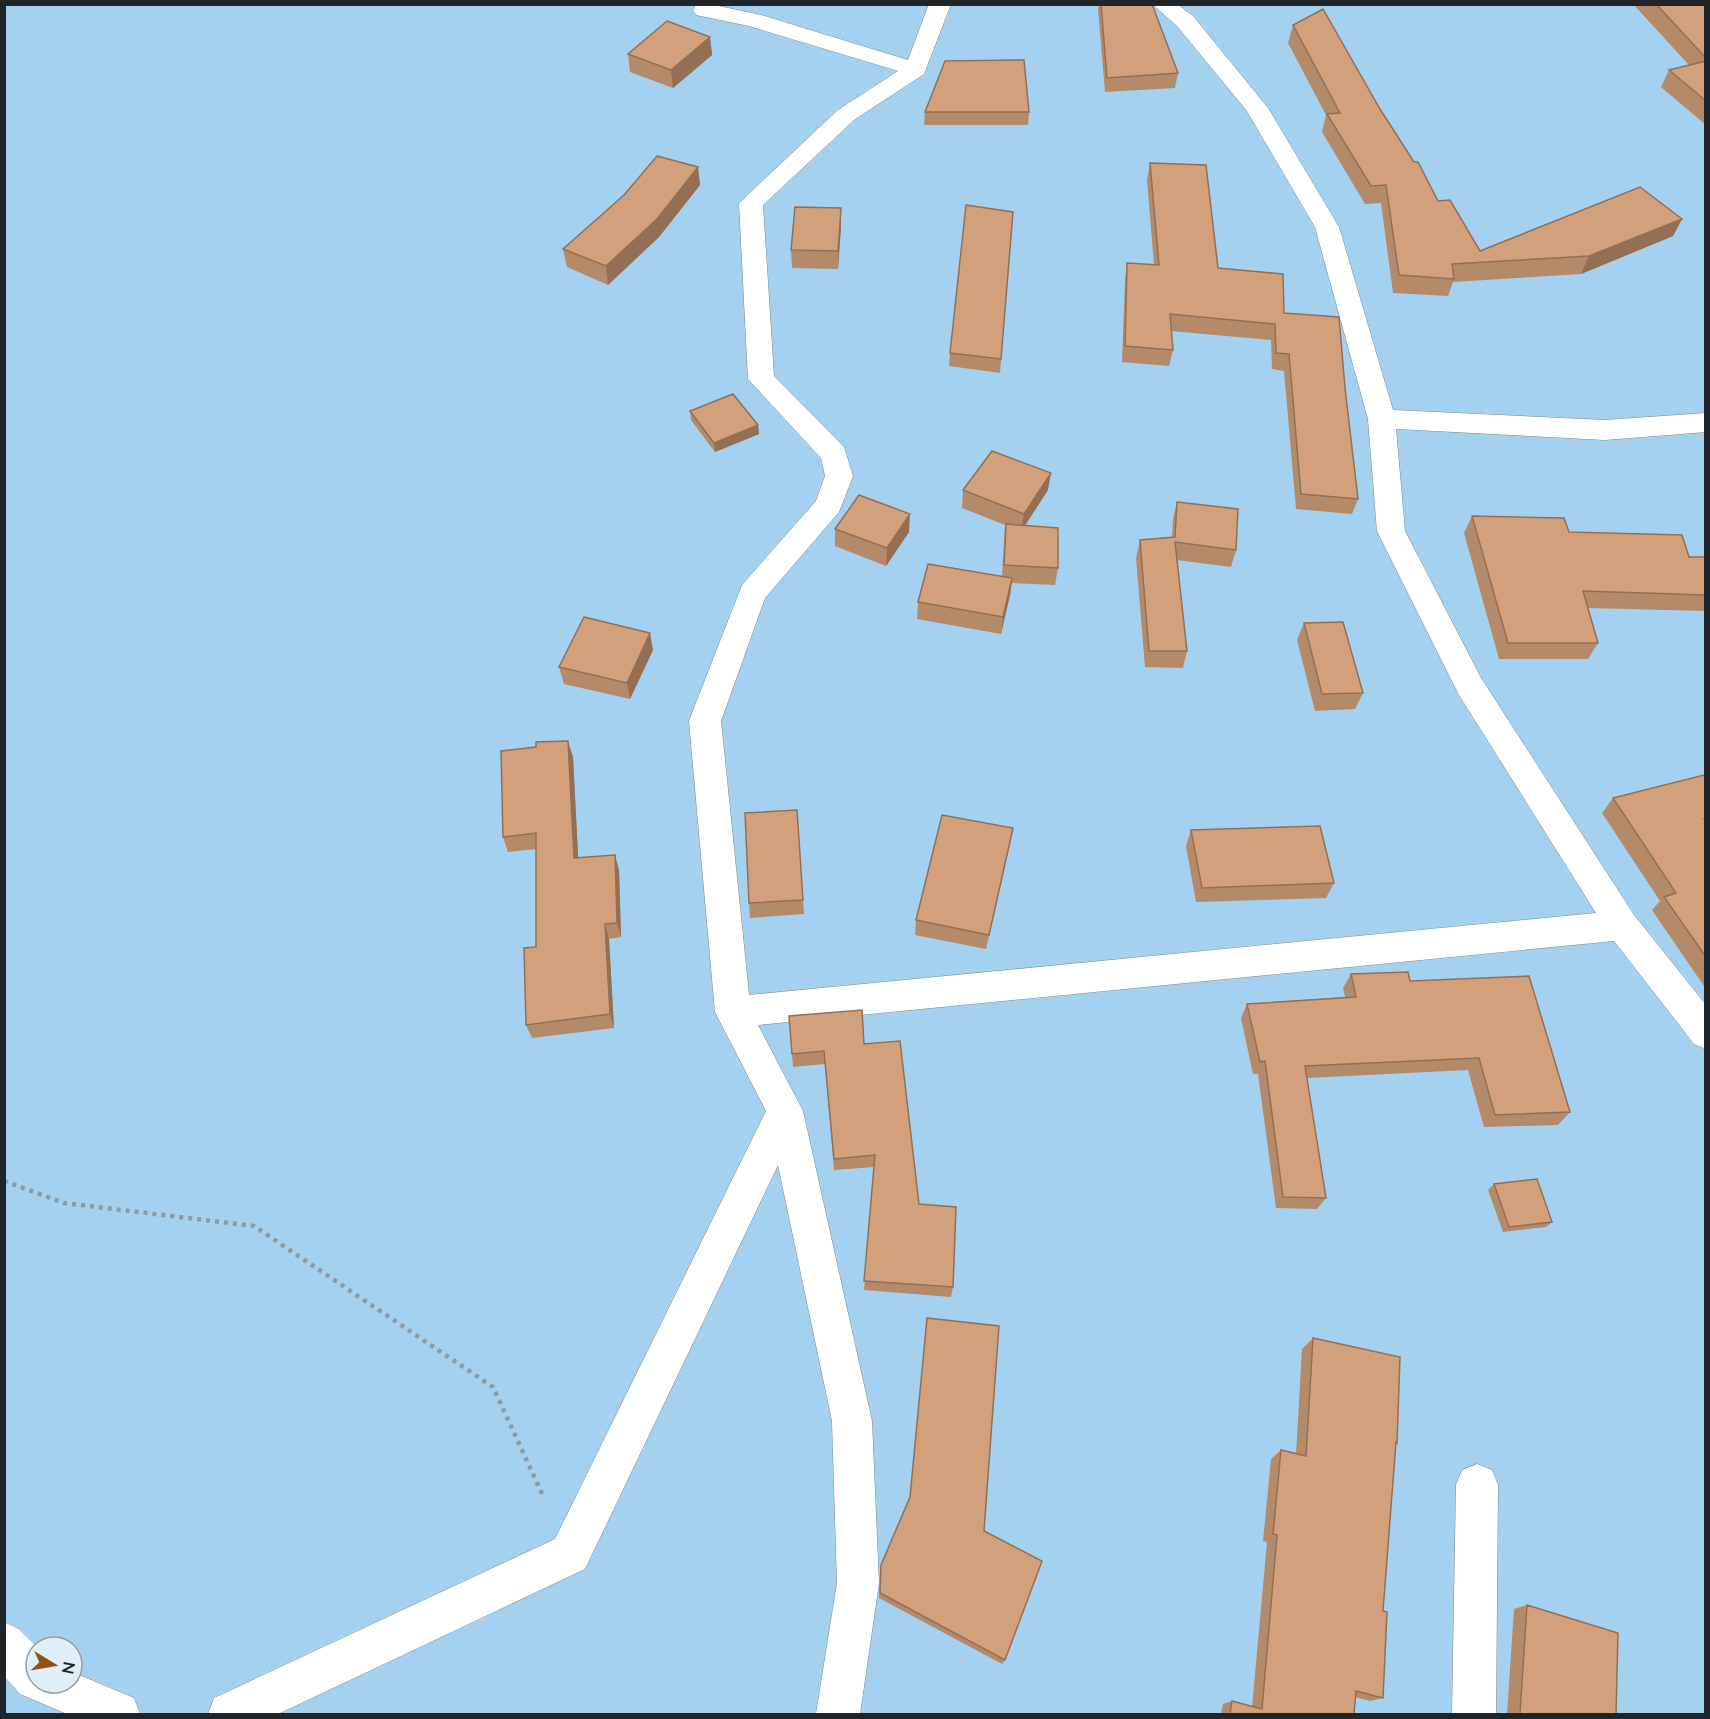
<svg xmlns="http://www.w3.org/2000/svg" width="1710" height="1719" font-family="Lato,sans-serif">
<rect width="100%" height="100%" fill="#d2e1eb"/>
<path fill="#a4d1f0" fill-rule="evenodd" d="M5,5H1705V1714H5ZM36,1647H72V1683H36Z"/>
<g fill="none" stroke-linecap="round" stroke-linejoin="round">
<g stroke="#7b8992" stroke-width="1">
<path id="minor" d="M709,4L761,15L908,60L929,4H951L924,74L854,120L763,205L774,376L844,447L853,476L839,512L765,598L721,721L749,995L1596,913L1459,695L1377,531L1368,419L1315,227L1247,111L1177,26L1152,4H1177L1193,16L1268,108L1339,227L1393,410L1605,420L1706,413V432L1605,440L1396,429L1405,531L1481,678L1634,915L1706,1005V1049L1694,1044L1614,941L758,1025L803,1111L872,1421L879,1583L860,1714H816L837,1583L832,1421L778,1165L585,1569L278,1714H208L214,1698L555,1539L766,1111L715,1012L689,721L742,585L816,501L825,476L821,458L748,379L739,203L838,110L898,71L749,26L696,15L693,10L696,5Z
M1477,1464L1492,1470L1498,1485L1496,1714H1452L1456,1485L1462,1470Z
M4,1622L19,1629L37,1647L36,1683H72V1672L134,1698L140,1714H67L20,1694L4,1676Z"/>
</g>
<path stroke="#8e9aa1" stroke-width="4.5" stroke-dasharray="4 5" stroke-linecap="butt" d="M4,1181L64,1203L254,1226L493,1387L544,1498"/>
<use href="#minor" fill="#fff" fill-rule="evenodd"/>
</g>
<path fill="#b58a69" d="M1099,4H1152L1178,73L1175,88L1105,92L1098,9Z
M1633,4H1706V125L1661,87L1669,70L1689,65Z
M1293,25L1380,109L1438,201L1480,251L1682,219L1673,236L1581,274L1453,282L1448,296L1393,293L1381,203L1365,204L1322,132L1326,115L1288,43Z
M710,37L712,55L673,88L630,72L628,54Z
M925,112H1029L1028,125H924Z
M1150,163L1218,268L1284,313L1345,388L1358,499L1352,514L1296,509L1284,371L1272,369L1271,340L1171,331L1173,350L1169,366L1122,362L1125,280L1127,263L1154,265L1147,180Z
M698,167L700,185L659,237L608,285L567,267L563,249Z
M841,208V227L838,269L792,268L791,250Z
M1013,212L1000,373L949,366L950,353Z
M690,411L758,425L759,434L715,452L691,420Z
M963,490H1048L1025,526L1058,568L1055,585L1012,583L1010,595L1001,634L917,619L918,602L1002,576L1005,525L962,508Z
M1177,502L1236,550L1231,567L1177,560L1187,651L1183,668L1145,667L1136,558L1140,540L1172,537L1173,519Z
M1472,516L1569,532L1689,557H1706V611L1588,608L1598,643L1588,659H1499L1464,533Z
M835,529L909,532L886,566L835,546Z
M1304,623L1363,693L1355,709L1315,711L1297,640Z
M653,650L630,699L564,684L559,667Z
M573,757L578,858L619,870L621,937L609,939L614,1028L532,1038L526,1025L536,947V849L508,852L503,837Z
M1706,777V989L1652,910L1660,901L1602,813L1613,798Z
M797,810L804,914L750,918L749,903Z
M1191,830L1334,883L1326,898L1196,902L1186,846Z
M1010,843L986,949L915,935L916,920Z
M1351,974L1410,981L1570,1112L1558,1125L1484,1127L1468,1070L1307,1078L1326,1198L1317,1209L1276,1208L1258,1074H1253L1241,1018L1247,1004L1345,997L1343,988Z
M789,1016L864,1044L919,1204L953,1287L951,1297L864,1290L874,1167L834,1170L825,1064L793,1067Z
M1494,1184L1552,1222L1546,1227L1503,1232L1488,1190Z
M926,1328L984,1531L1005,1660L1002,1664L879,1598L881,1565L910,1498Z
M1313,1338L1397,1443L1395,1444L1383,1611V1698L1370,1701L1355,1697L1354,1714H1221L1223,1704L1232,1701L1252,1707L1267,1542L1263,1541L1271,1459L1281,1450L1296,1454L1302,1349Z
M1527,1605L1616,1714H1507L1514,1609Z"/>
<path fill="#937055" d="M710,37L712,55L673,88L671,70Z
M698,167L700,185L659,237L608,285L606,266Z
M841,208V227L838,269V251Z
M1682,219L1673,236L1581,274L1589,256Z
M758,425L759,434L715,452L714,443Z
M1051,473L1048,490L1021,531L1024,514Z
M910,514L909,532L886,566L887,548Z
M1012,578L1010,595L1001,634L1003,617Z
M650,633L653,650L630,699L627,683Z
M568,741L573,757L579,873L574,858Z
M1013,828L1010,843L986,949L989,935Z
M615,855L619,870L621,937L617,923Z
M605,924L609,939L614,1028L610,1014Z"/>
<path fill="#d2a07a" stroke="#937055" stroke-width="1.5" d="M1101,4H1152L1178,73L1107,78Z
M1656,4H1706V58Z
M1323,9L1380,109L1414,162H1418L1438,201L1450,200L1480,251L1640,187L1682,219L1589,256L1452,264L1454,279L1399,275L1386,185L1371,186L1327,114L1340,113L1293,25Z
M667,21L710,37L671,70L628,54Z
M1024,60L1029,112H925L945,61Z
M1706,61V101L1669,70Z
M657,156L698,167L657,219L606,266L563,249L624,195Z
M1150,163L1206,165L1218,268L1283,274L1284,313L1339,317L1345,388L1358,499L1301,494L1289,354L1276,353L1275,324L1170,314L1173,350L1125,346L1127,263L1159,265Z
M966,205L1013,212L1001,359L950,353Z
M795,207L841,208L838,251L791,250Z
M733,394L758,425L714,443L690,411Z
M992,451L1051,473L1024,514L963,490Z
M859,495L910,514L887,548L835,529Z
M1177,502L1238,509L1236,550L1175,542L1187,651H1149L1140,540L1175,537Z
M1472,516L1564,518L1569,532L1682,535L1689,557H1706V595L1583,591L1598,643H1508Z
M1006,524L1058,528V568L1004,565Z
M928,564L1012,578L1003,617L918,602Z
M584,617L650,633L627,683L559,667Z
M1343,622L1363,693L1322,694L1304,623Z
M568,741L574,858L615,855L617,923L605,924L610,1014L526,1025L524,948L536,947V833L503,837L501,751L536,747V742Z
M1704,775L1706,777V818L1704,819L1706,821V957L1664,897L1676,893L1613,798Z
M797,810L803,900L749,903L745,813Z
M942,815L1013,828L989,935L916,920Z
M1320,826L1334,883L1202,888L1191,830Z
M1408,972L1410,981L1529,976L1570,1112L1495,1115L1479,1058L1305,1066L1326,1198L1283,1197L1265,1061L1260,1062L1247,1004L1356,997L1351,974Z
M862,1010L864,1044L900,1041L919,1204L956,1207L953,1287L864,1281L875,1155L834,1159L824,1051L792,1054L789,1016Z
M1537,1179L1552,1222L1509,1227L1494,1184Z
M927,1318L999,1326L984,1531L1042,1561L1005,1660L880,1593L881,1565L910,1497Z
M1313,1338L1400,1357L1397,1443L1396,1442L1383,1611L1387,1612L1383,1698L1356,1691L1354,1714H1230L1232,1701L1262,1709L1277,1535L1273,1534L1281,1450L1306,1456Z
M1527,1605L1618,1633L1616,1714H1520Z"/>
<rect width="1710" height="1719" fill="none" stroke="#1f2528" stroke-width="12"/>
<g transform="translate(54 1665) rotate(101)"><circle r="28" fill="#e0eef8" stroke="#939ea5" stroke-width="1.5"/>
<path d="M0-4.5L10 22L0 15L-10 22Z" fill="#915219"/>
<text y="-9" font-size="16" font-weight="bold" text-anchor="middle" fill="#1f2528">N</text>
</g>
</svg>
